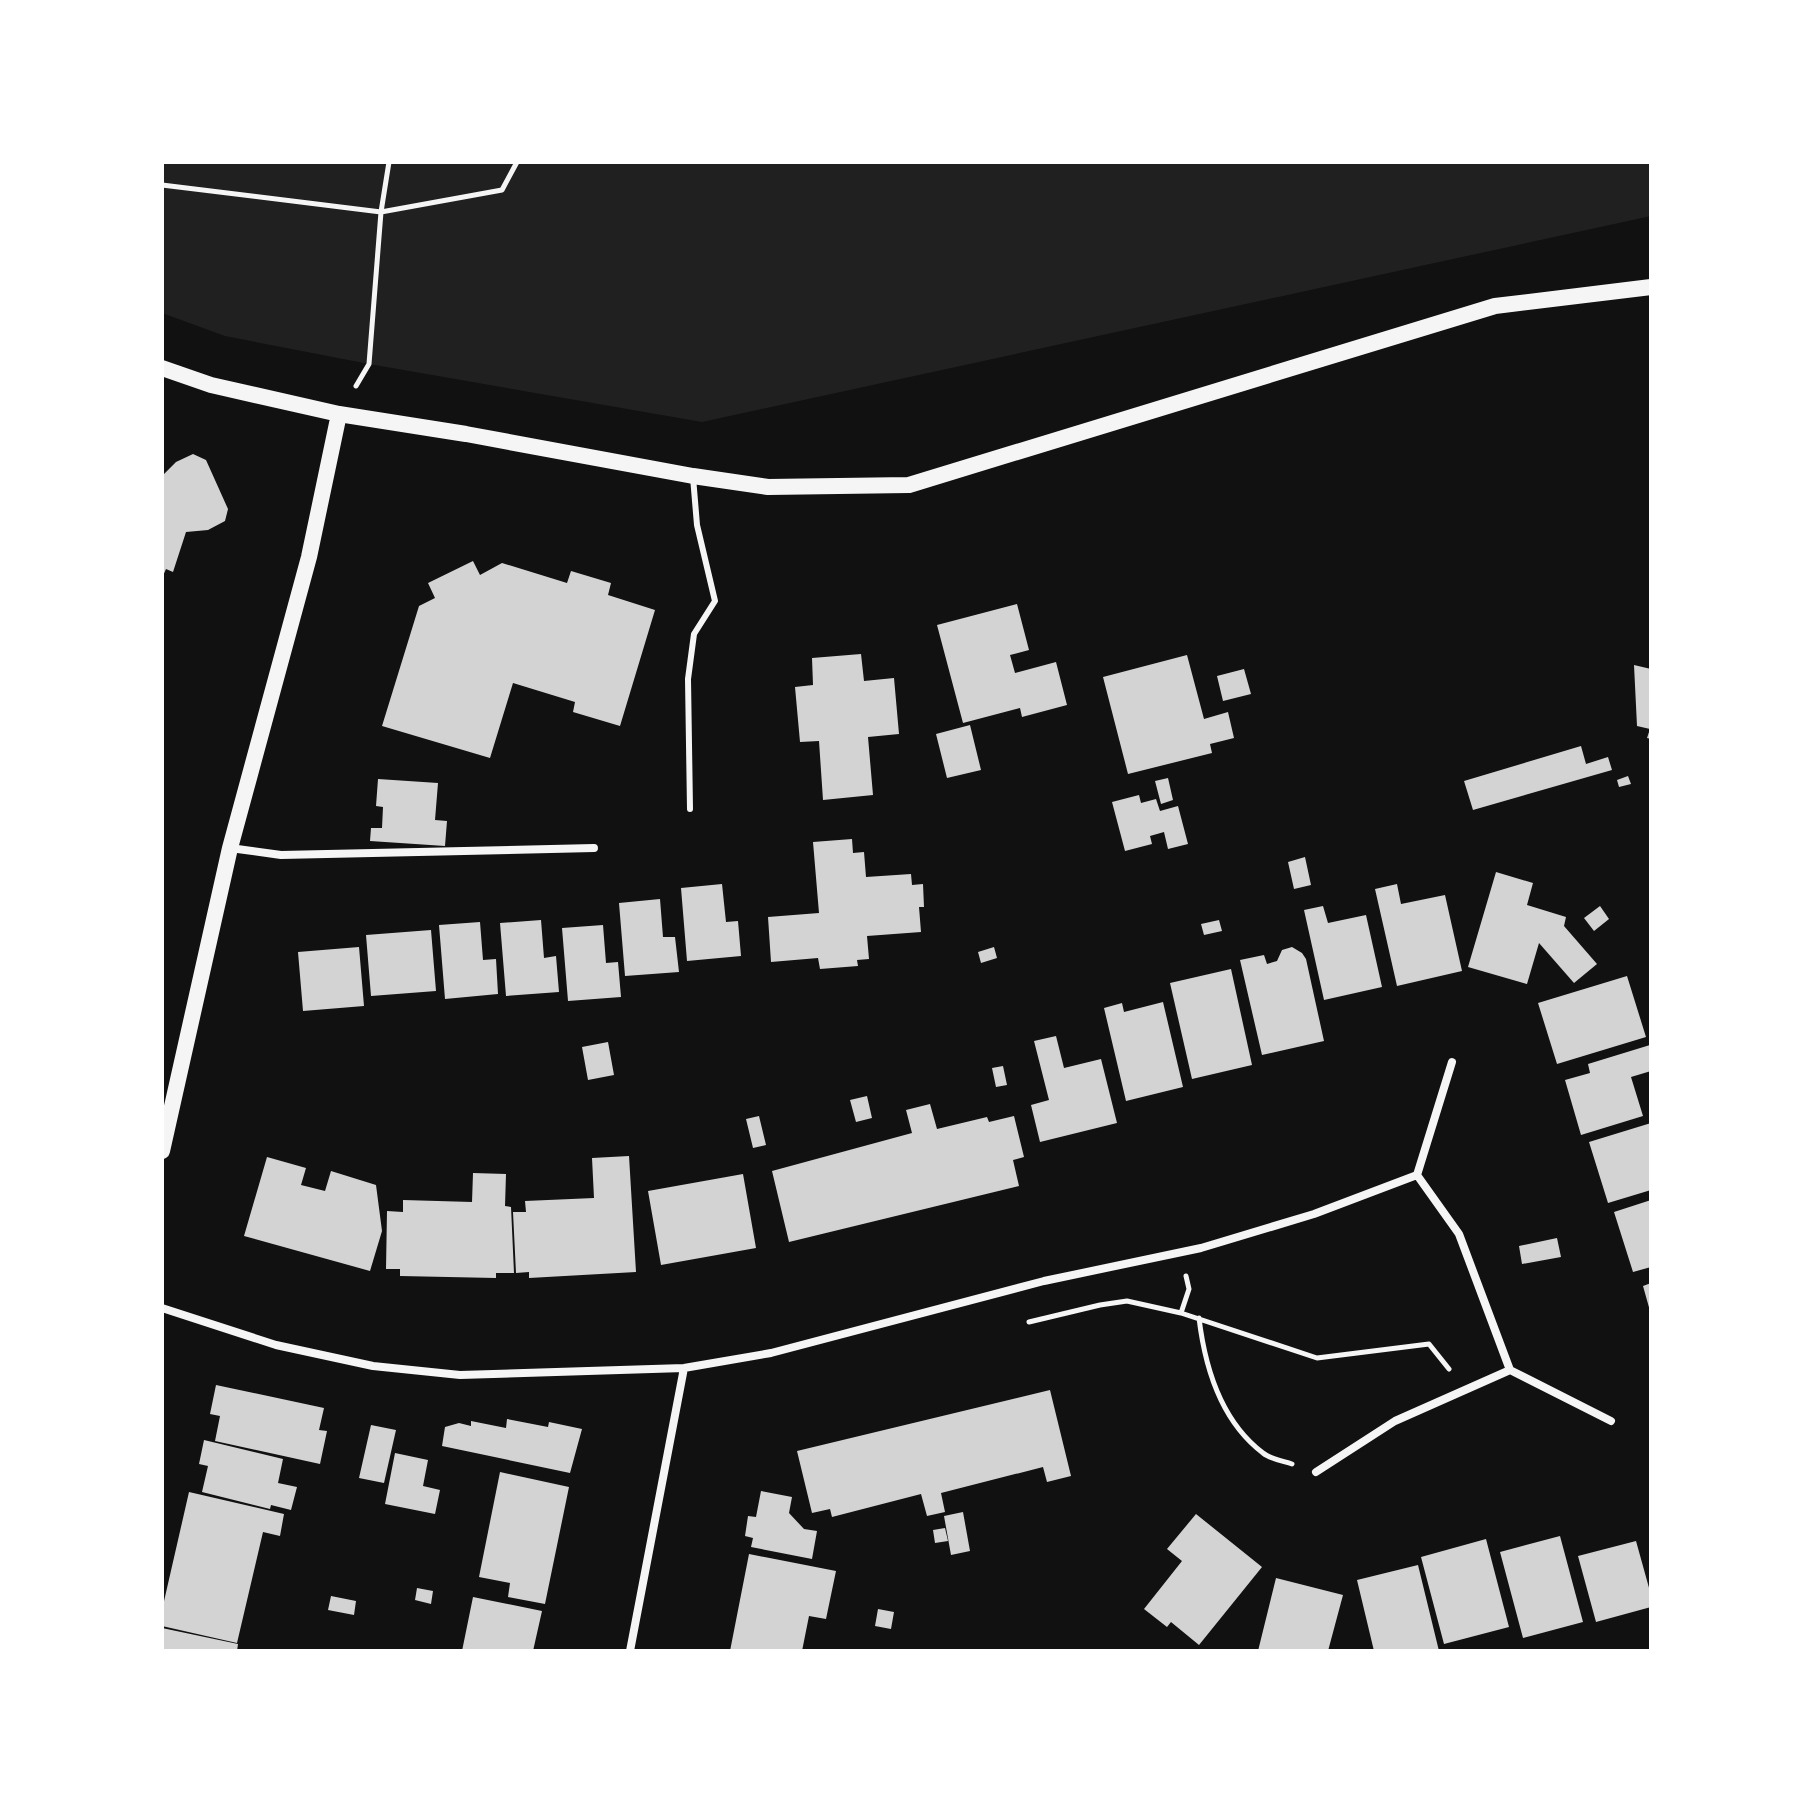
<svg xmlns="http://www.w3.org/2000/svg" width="1813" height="1813" font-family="'Roboto Serif',serif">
<rect width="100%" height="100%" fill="#111"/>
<path fill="#202020" d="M162,162H1651V216L702,422L369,364L225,336L162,313Z"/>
<path fill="#d3d3d3" d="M193,454L206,460L228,509L225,521L208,530L186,532L173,572L166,569L162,578V476L176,462Z
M473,561L480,575L502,563L567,583L571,571L611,583L608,595L655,610L620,726L573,712L575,702L513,683L490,758L382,726L419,606L435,598L428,583Z
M1017,604L1029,650L1010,655L1015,673L1056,662L1067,705L1022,717L1020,708L963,723L937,625Z
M861,654L864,681L894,678L899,734L868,737L873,795L823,800L819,741L800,742L795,687L813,685L812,658Z
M1187,655L1204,719L1228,712L1234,738L1210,744L1212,753L1128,774L1103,677Z
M1634,665L1651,669V739L1647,738L1650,729L1637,726Z
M1244,669L1251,694L1223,701L1217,676Z
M970,725L981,770L947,778L936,734Z
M1581,746L1586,764L1608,757L1612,770L1473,810L1464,781Z
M1628,776L1631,784L1619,787L1617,780Z
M1168,778L1173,800L1161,804L1155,781Z
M378,779L438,783L435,820L447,821L445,846L370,841L371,828H382L383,807L376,806Z
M1139,795L1141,803L1156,799L1160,811L1178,806L1188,844L1168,849L1164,832L1150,836L1152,844L1125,851L1112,802Z
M852,839L853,853L864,852L866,877L911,874L912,885L923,884L924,907H919L921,932L867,936L869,959L857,960L858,966L820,969L818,958L771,962L768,917L819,913L813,842Z
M1305,857L1311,885L1294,889L1288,862Z
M1496,872L1533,883L1527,905L1566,917L1564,926L1597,964L1574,983L1539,943L1527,984L1468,967Z
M722,884L726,922L738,921L741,956L687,961L681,888Z
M1397,884L1401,904L1445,895L1462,971L1397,986L1375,889Z
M660,899L663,937H675L679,972L625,976L619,903Z
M1323,906L1328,923L1366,915L1382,987L1324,1000L1304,910Z
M1600,906L1609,919L1594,931L1584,918Z
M541,920L544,958L556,956L559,992L506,996L500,923Z
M1219,920L1222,931L1204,935L1201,924Z
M480,922L483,960L496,959L498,994L445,999L439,925Z
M603,925L606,963L618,962L621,997L568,1001L562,928Z
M431,930L436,991L371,996L366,935Z
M359,947L364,1006L303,1011L298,952Z
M994,947L997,958L981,963L978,952Z
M1292,947L1302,953L1306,959L1324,1041L1262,1055L1240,960L1264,955L1267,964L1277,961L1282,950Z
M1231,969L1252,1065L1192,1079L1170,983Z
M1627,976L1646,1037L1557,1064L1538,1003Z
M1163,1002L1183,1087L1126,1101L1104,1008L1122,1003L1124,1012Z
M1056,1036L1064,1068L1101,1059L1117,1123L1040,1142L1031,1105L1049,1100L1034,1041Z
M608,1042L614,1075L588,1080L582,1047Z
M1650,1045L1651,1071L1631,1077L1643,1116L1581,1135L1565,1080L1590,1073L1588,1064Z
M1003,1066L1007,1085L996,1087L992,1068Z
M867,1096L872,1118L856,1122L850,1100Z
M930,1104L937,1129L987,1117L989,1122L1014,1116L1024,1157L1013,1160L1019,1186L789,1242L772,1171L912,1133L906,1110Z
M759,1116L766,1145L753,1148L746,1119Z
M1651,1123V1190L1608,1203L1589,1142Z
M629,1156L636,1272L529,1278V1272L516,1273L513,1212H526L525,1201L594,1198L592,1158Z
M267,1157L306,1168L301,1185L325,1191L331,1171L376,1185L382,1231L370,1271L244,1236Z
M473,1173L506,1174L505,1206L511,1207L514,1273H496V1278L400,1276V1269H386L387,1211L403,1212V1200L472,1202Z
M743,1174L756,1248L661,1265L648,1191Z
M1651,1200V1267L1633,1272L1614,1212Z
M1557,1238L1561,1257L1522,1264L1519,1246Z
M1651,1283V1311H1650L1643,1286Z
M216,1385L324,1408L319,1430L327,1431L320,1464L215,1441L220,1416L210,1414Z
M1050,1390L1071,1476L1047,1482L1043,1467L941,1493L945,1512L927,1516L921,1494L832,1517L830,1509L812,1513L797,1451Z
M507,1419L548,1427L549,1422L582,1429L570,1473L442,1446L445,1427L459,1423L471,1426V1421L506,1428Z
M371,1425L396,1430L384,1483L359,1478Z
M204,1440L283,1459L278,1483L297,1487L291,1510L271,1505L270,1509L202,1492L208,1466L199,1464Z
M395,1453L428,1460L423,1486L440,1490L435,1514L385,1504Z
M500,1472L569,1487L545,1604L508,1597L510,1583L479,1577Z
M761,1491L792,1497L789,1513L804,1529L817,1531L812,1559L751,1547L753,1538L745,1536L748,1516L756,1517Z
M189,1492L284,1514L280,1536L263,1532L237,1643L162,1626V1610Z
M963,1512L970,1551L951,1555L944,1516Z
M1196,1514L1262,1567L1199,1645L1171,1622L1167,1627L1144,1609L1182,1561L1167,1549Z
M945,1528L948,1541L935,1543L933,1530Z
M1560,1536L1583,1622L1523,1638L1500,1552Z
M1486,1539L1509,1627L1444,1644L1421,1557Z
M1636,1541L1651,1595V1607L1596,1622L1578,1556Z
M749,1554L836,1571L826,1619L809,1616L802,1651H730Z
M1418,1565L1439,1651H1374L1357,1580Z
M1276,1578L1343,1595L1328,1651H1258Z
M417,1588L433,1591L431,1604L415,1600Z
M331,1596L356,1601L354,1615L328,1610Z
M473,1597L542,1611L533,1651H462Z
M878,1609L894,1612L891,1629L875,1626Z
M162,1628L238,1644L237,1651H162Z"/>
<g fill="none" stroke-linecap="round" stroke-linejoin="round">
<path stroke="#f5f5f5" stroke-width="5" d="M162,185L381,212L502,190L517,162
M356,386L369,364L381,212L389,162
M1181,1313L1189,1289L1186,1276
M1199,1318C1205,1368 1222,1422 1263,1453C1270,1459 1283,1461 1292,1464
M1029,1322L1100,1305L1127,1301L1181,1313L1317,1358L1429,1344L1449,1369"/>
<path stroke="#f5f5f5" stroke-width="6" d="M690,809L688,679L694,634L715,601L697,525L693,477"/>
<path stroke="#f5f5f5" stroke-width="8" d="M230,848L281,855L594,848
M1417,1175L1452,1062
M162,1308L276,1345L373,1366L460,1375L684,1368L771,1353L1044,1281L1201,1248L1314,1214L1417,1175L1459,1234L1510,1370L1395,1421L1316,1472
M1510,1370L1611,1421
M630,1651L684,1368"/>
<path stroke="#f5f5f5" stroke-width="16" d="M162,368L211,385L339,414L466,434L693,476L768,487L909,485L1495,306L1651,287
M162,1151L230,848L309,557L339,414"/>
</g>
<rect width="1813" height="1813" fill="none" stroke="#ffffff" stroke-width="328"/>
</svg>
